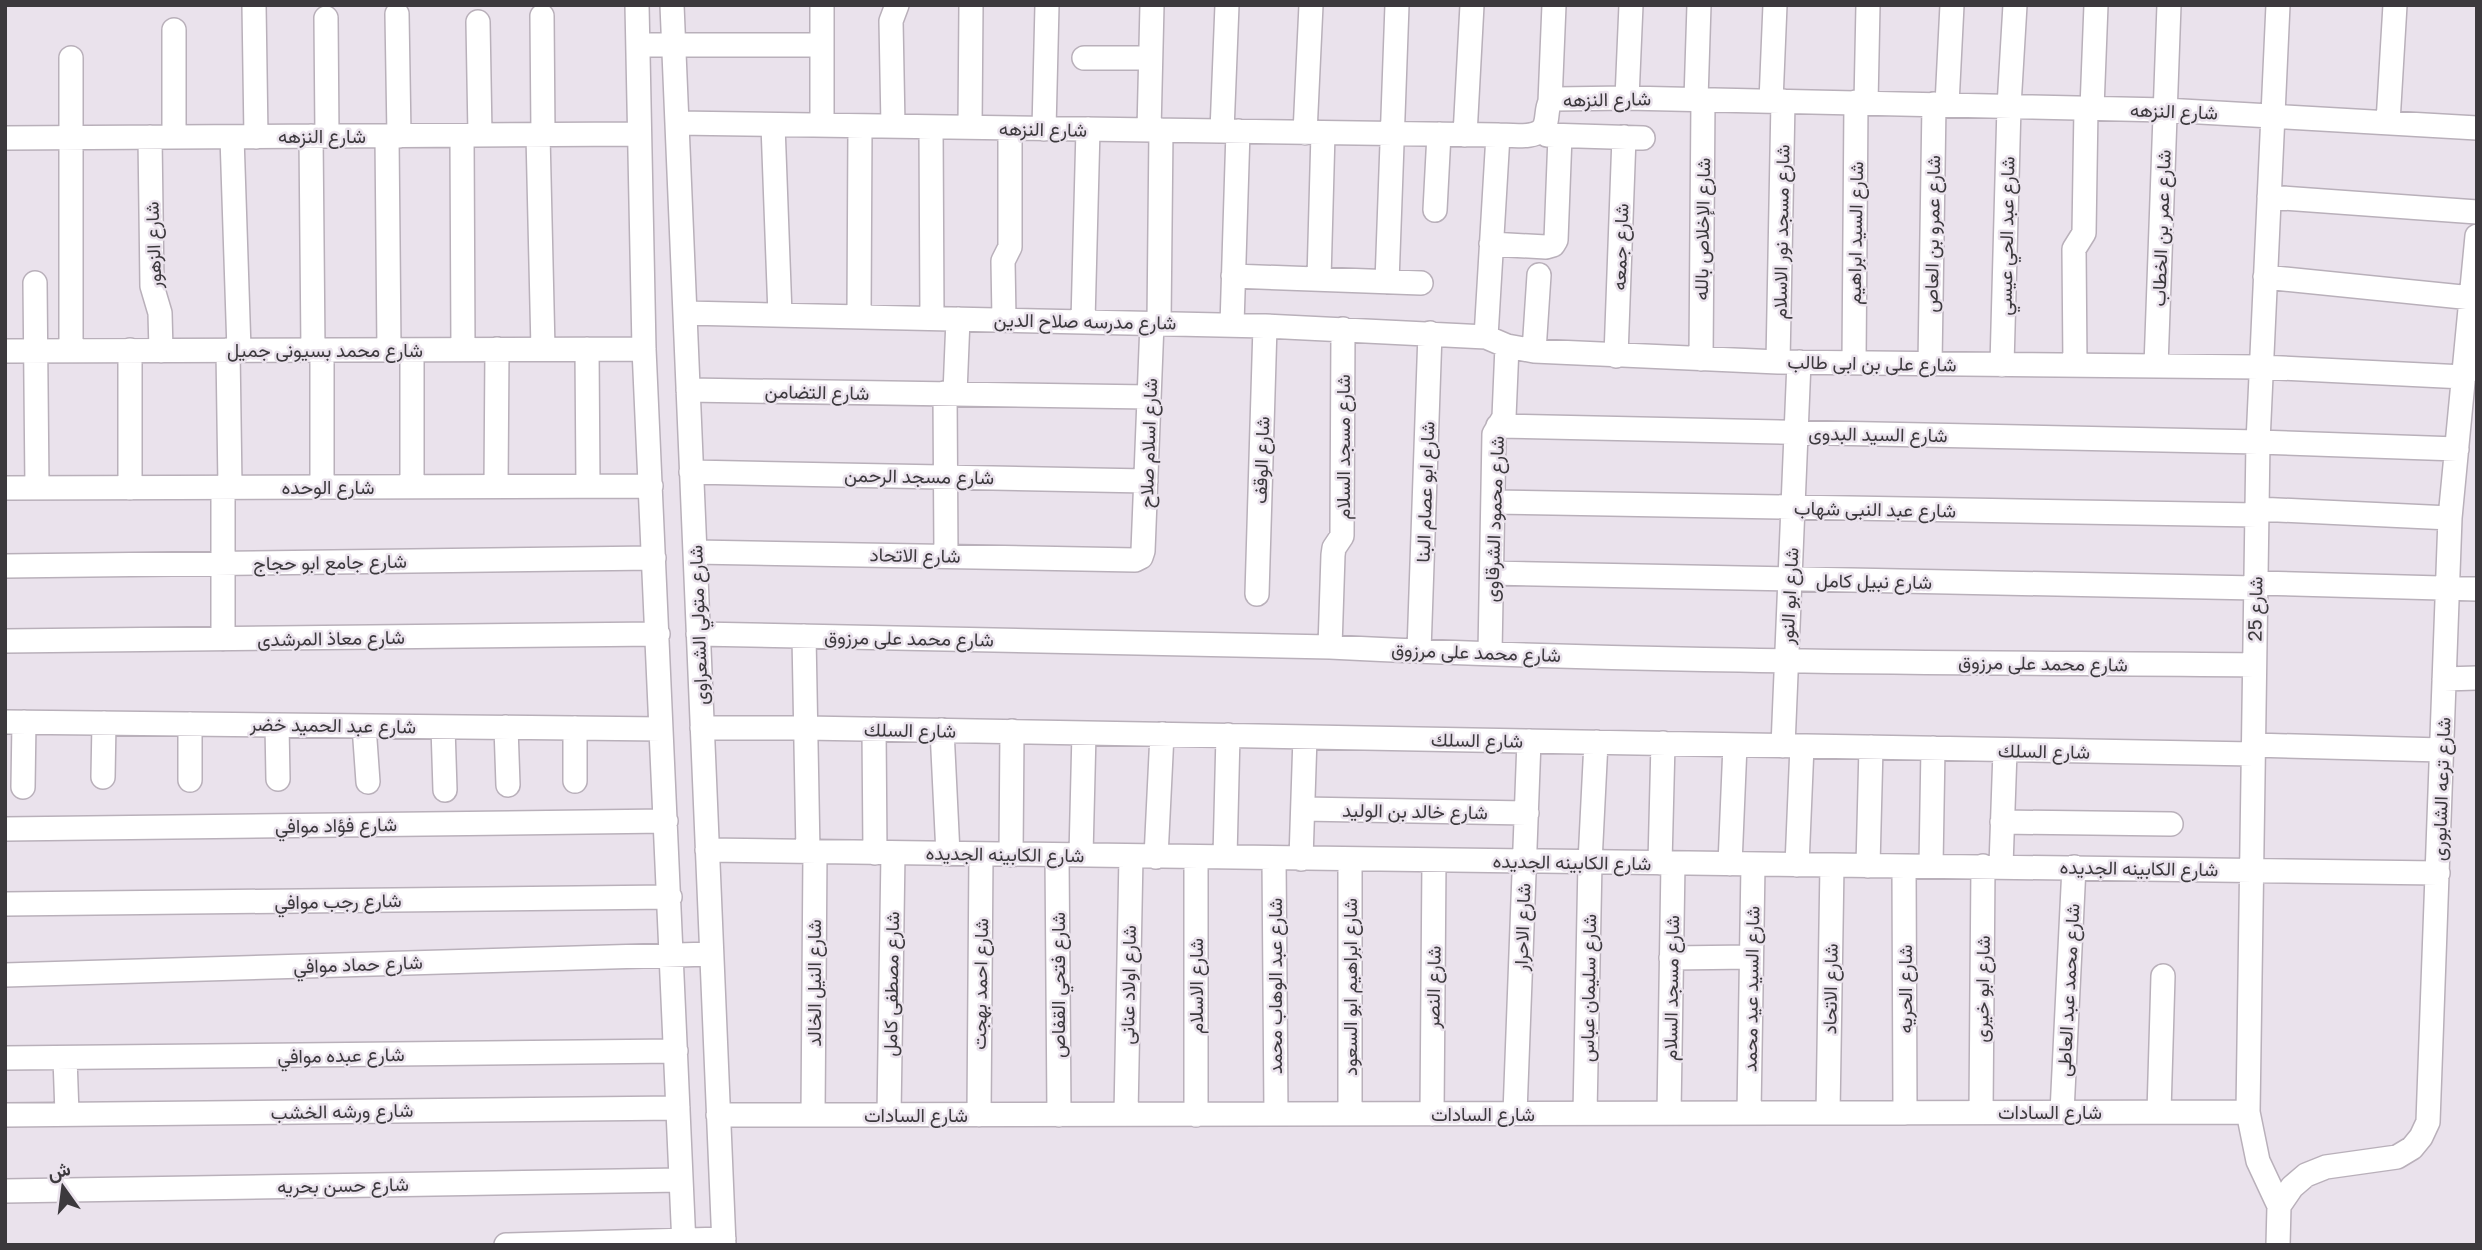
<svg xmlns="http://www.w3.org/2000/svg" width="2482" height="1250" font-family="'Golos Text',Vazirmatn,sans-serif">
<rect width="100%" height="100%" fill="#eae2ec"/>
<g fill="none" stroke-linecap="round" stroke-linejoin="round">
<g stroke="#b9b0ba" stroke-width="26">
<path id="minor" d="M254,5L256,137
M637,5L644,349L684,1245
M672,5L724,1245
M2278,5L2258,442L2248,1112L2258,1161L2279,1206
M397,14L399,136
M542,16L543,135
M326,18L327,136
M478,22L480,135
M638,45H822
M1084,58H1150
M1627,98L1631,5
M1696,99L1699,5
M1771,101L1775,5
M1550,102L1554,5
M1866,103L1868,5
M1947,104L1952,5
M2092,108L2096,5
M2388,122L2395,5
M677,123L1498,135C1510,135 1540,140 1545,125C1548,117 1546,110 1550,102L1556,99L1627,98L2165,110L2477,128
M773,125L780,315
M822,125V5
M893,126L891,21L897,5
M931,127L932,318
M970,127L971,5
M1044,129L1047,5
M1149,130L1152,5
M1222,131L1227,5
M1305,133L1311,5
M538,135L543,349
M1465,135L1472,5
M1547,135L1643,138
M311,136L313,350
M387,136L389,350
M462,136L463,349
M150,137L152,286L160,313L161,351
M174,137V30
M232,137L239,350
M5,138L638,134
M2269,197L2477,212
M1435,210L1439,134
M1491,244L1546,247L1553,245L1556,240L1560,136
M1233,276L1421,283
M2265,277L2472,298
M1319,279L1323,133
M1387,282L1397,5
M35,283L37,488
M685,313L1265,326L1486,337L1507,346L1534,351L1778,362L2260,367L2464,377
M859,317L860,126
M1004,319L1003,261L1010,247V128
M1083,321L1088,129
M1159,323L1161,130
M1232,325L1238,131
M1486,337L1498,135
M587,349L588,486
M228,350L230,487
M5,351L644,349
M71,351V58
M1534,351L1539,275
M1616,356L1624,137
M1701,359L1703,99
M1778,362L1783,101
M1854,363L1856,102
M1930,364L1934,104
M2002,365L2009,106L2015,5
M2075,365L2074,249L2084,233L2086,108
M2156,366L2169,5
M688,390L1149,397
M945,393L946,556
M955,393L958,319
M1498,426L2258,442L2457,449
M691,472L1146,481
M496,486L497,349
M322,487V350
M412,487V350
M5,488L651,486
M130,488V350
M1493,502L2257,515
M2257,509L2450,518
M695,552L1135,560L1141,557L1143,551L1152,323
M5,566L654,558
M1492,573L2256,588
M2256,583L2477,589
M1257,594L1265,326
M698,634L1330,647C1638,663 1946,662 2254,665
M804,636L808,852
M223,639V487
M5,641L658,634
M1330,647L1333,555L1334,548L1342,536L1343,329
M1419,651L1430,333
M1490,653L1494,434L1504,417L1507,346
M2444,679L2477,678
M5,722L661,729
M190,724V780
M277,725L278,779
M364,726L368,782
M443,727L445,790
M506,727L508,785
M702,728H806L2253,754
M874,729L875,853
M942,730L948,854
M2253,745L2442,750
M1783,746L1799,362
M103,777L104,723
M575,781V728
M23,787L24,722
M1303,809L1527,813
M2002,822L2171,824
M5,829L666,821
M707,850L2438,873
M1011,855L1012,731
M1057,855L1059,1115
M1081,855L1084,733
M1156,857L1162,734
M1225,857L1228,735
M1274,858L1276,1114
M1301,859L1305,737
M1660,863L1663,743
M1730,864L1735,745
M1797,865L1802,746
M1931,865L1933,748
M1868,866L1871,747
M1904,866L1905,1113
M2001,866L2005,751
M5,904L670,897
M1671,958L1751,957
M5,975L711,954
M5,1058L676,1051
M65,1058L67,1114
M1981,1112L1983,866
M2062,1112L2074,867
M2159,1112L2163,976
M1515,1113L1529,741
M1585,1113L1590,862L1596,742
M1669,1113L1673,863
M1749,1113L1753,865
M1828,1113L1832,865
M1126,1114L1131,856
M1350,1114V859
M1432,1114L1434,860
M5,1115L678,1108
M718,1115L2248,1112
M813,1115L815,852
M889,1115L893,853
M979,1115L981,854
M1196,1115V857
M5,1191L681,1180
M506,1245L724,1239
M2278,1245L2279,1206L2292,1187L2306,1175L2326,1167L2397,1157L2412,1148L2421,1137L2428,1122L2450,518L2477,236"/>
</g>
<use href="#minor" stroke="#fff" stroke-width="23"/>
</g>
<g text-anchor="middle" stroke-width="5" stroke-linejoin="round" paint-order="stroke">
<g font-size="19" fill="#3c393d" stroke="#eae2ec">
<text transform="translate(1607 99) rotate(-1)" y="7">شارع النزهه</text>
<text transform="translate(2174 111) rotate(2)" y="7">شارع النزهه</text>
<text transform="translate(1043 129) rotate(1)" y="7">شارع النزهه</text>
<text x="322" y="143">شارع النزهه</text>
<text transform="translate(2161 228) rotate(-88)" y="7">شارع عمر بن الخطاب</text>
<text transform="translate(1702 229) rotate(-89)" y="7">شارع الإخلاص بالله</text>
<text transform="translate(1781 232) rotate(-89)" y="7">شارع مسجد نور الاسلام</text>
<text transform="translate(1855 233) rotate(-89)" y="7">شارع السيد ابراهيم</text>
<text transform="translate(1932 234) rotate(-89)" y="7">شارع عمرو بن العاص</text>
<text transform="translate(2006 236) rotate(-89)" y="7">شارع عبد الحي عيسي</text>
<text transform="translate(153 245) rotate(-92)" y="7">شارع الزهور</text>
<text transform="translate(1620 247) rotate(-88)" y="7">شارع جمعه</text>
<text transform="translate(1085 321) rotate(1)" y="7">شارع مدرسه صلاح الدين</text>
<text x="325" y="357">شارع محمد بسيونى جميل</text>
<text transform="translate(1872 363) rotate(1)" y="7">شارع على بن ابى طالب</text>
<text transform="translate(817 392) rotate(1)" y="7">شارع التضامن</text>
<text transform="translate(1878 434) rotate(1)" y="7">شارع السيد البدوى</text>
<text transform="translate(1148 443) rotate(-88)" y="7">شارع اسلام صلاح</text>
<text transform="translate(1343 447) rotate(-90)" y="7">شارع مسجد السلام</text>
<text transform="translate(1261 460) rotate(-88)" y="7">شارع الوقف</text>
<text transform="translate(919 476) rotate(1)" y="7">شارع مسجد الرحمن</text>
<text x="328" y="494">شارع الوحده</text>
<text transform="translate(1425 492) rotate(-88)" y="7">شارع ابو عصام البنا</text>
<text transform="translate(1875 509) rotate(1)" y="7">شارع عبد النبى شهاب</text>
<text transform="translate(1494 519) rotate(-88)" y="7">شارع محمود الشرقاوى</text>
<text transform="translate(915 555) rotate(1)" y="7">شارع الاتحاد</text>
<text transform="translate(330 562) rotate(-1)" y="7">شارع جامع ابو حجاج</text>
<text transform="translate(1874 581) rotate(1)" y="7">شارع نبيل كامل</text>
<text transform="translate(1789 596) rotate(-87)" y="7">شارع ابو النور</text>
<text transform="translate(2255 609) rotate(-89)" y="7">شارع 25</text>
<text transform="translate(698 625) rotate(-92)" y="7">شارع متولي الشعراوى</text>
<text transform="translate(331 638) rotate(-1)" y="7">شارع معاذ المرشدى</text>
<text transform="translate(909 638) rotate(1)" y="7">شارع محمد على مرزوق</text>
<text transform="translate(1476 652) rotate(2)" y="7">شارع محمد على مرزوق</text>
<text transform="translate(2043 663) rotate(1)" y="7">شارع محمد على مرزوق</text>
<text transform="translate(333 725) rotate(1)" y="7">شارع عبد الحميد خضر</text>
<text transform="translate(910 730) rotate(1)" y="7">شارع السلك</text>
<text transform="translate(1477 740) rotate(1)" y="7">شارع السلك</text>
<text transform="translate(2044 751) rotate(1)" y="7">شارع السلك</text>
<text transform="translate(2441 789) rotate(-88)" y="7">شارع ترعه الشابورى</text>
<text transform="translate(1415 811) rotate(1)" y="7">شارع خالد بن الوليد</text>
<text transform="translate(336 825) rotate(-1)" y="7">شارع فؤاد موافي</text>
<text transform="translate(1005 854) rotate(1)" y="7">شارع الكابينه الجديده</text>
<text transform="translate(1572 862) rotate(1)" y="7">شارع الكابينه الجديده</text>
<text transform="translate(2139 868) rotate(1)" y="7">شارع الكابينه الجديده</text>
<text transform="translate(338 901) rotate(-1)" y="7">شارع رجب موافي</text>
<text transform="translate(1522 927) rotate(-88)" y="7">شارع الاحرار</text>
<text transform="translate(358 964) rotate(-2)" y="7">شارع حماد موافي</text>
<text transform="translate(814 983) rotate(-90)" y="7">شارع النيل الخالد</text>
<text transform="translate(891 984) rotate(-89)" y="7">شارع مصطفى كامل</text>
<text transform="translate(980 984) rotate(-89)" y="7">شارع احمد بهجت</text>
<text transform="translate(1058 985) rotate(-90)" y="7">شارع فتحي القفاص</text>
<text transform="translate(1128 985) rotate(-89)" y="7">شارع اولاد عنانى</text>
<text transform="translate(1196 986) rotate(-90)" y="7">شارع الاسلام</text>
<text transform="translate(1275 986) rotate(-90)" y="7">شارع عبد الوهاب محمد</text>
<text transform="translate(1350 987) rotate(-90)" y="7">شارع ابراهيم ابو السعود</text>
<text transform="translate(1433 987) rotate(-89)" y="7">شارع النصر</text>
<text transform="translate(1588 988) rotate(-89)" y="7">شارع سليمان عباس</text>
<text transform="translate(1671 988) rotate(-89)" y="7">شارع مسجد السلام</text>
<text transform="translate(1751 989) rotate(-89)" y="7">شارع السيد عيد محمد</text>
<text transform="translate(1830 989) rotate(-89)" y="7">شارع الاتحاد</text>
<text transform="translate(1905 989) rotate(-90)" y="7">شارع الحريه</text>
<text transform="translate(1982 989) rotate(-89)" y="7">شارع ابو خيرى</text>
<text transform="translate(2068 990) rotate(-87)" y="7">شارع محمد عبد العاطى</text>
<text transform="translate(341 1055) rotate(-1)" y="7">شارع عبده موافي</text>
<text transform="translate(342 1111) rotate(-1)" y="7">شارع ورشه الخشب</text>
<text x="2050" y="1119">شارع السادات</text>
<text x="1483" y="1121">شارع السادات</text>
<text x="916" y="1122">شارع السادات</text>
<text transform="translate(343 1185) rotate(-1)" y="7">شارع حسن بحريه</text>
</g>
</g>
<rect width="2482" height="1250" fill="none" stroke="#3c393d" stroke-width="14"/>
<g transform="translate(63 1187) rotate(346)" stroke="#eae2ec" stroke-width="5" paint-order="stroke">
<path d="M0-5L12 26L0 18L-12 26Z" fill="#3c393d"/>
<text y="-10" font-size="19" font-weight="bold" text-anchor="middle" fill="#3c393d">ش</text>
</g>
</svg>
